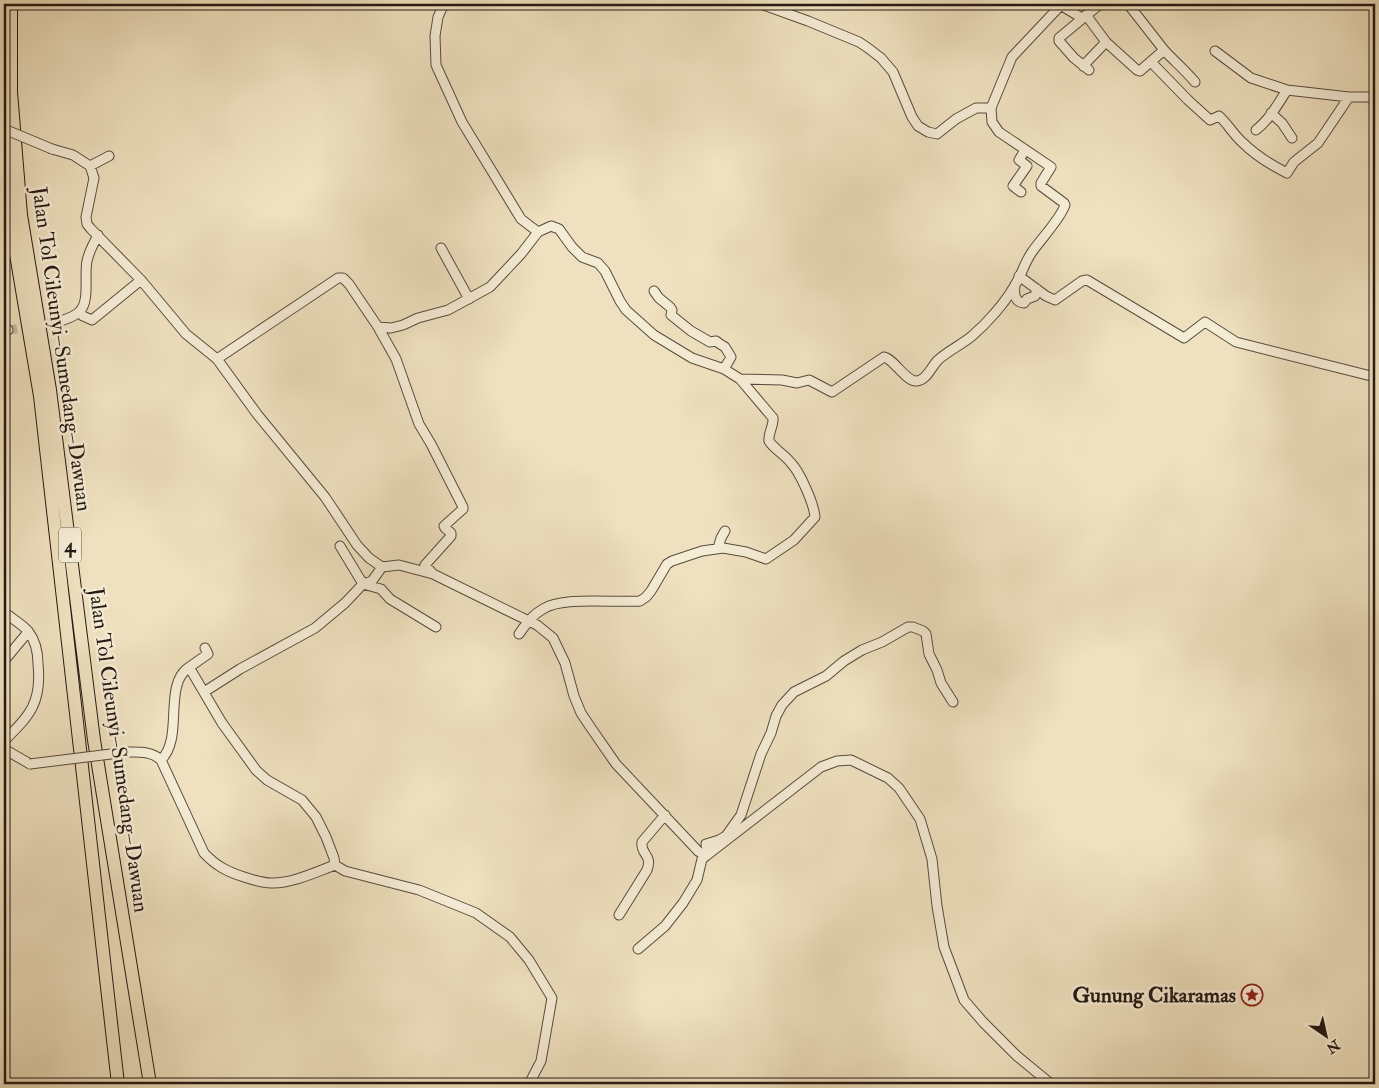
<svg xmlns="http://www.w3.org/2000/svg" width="1379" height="1088" font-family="'IM FELL Double Pica',serif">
<rect width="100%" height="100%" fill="#efe1bf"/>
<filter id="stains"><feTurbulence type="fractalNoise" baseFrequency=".004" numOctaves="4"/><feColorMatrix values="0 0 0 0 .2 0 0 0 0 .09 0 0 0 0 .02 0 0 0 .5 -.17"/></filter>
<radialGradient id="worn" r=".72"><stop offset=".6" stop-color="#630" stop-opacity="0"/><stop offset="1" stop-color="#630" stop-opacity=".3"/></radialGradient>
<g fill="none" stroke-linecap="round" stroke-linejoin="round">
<path stroke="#c7b99d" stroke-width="9" stroke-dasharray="9 4.5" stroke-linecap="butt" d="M8,330L55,323"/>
<g stroke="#584b3e" stroke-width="11">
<path id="minor" d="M761,4L808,21L859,42L868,48L881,58L893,72L912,117L918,126L928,132L937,134L956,119L976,108H991L1012,57L1060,6H1062L1082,18
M1128,4L1164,50
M1086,15L1106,42L1137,70L1140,71L1164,50C1174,61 1185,70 1195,82
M1215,51L1251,78L1287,90L1349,97H1375
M1151,62L1188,100L1210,120L1219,116C1228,124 1233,134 1242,142C1255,155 1271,165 1287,173L1294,162L1318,143L1349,97
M1083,66L1106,42
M1089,70L1074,58L1059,41V38L1100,4
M1271,113L1282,123L1292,138
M1256,130C1269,120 1278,104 1287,90
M52,149L73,155L90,166L94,178L86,217L87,224L91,229L141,280L186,334L217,359L257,414L325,497L357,545L369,558L382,567L399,565L433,574L537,625L553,638L565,663L574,696L581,713L591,728L616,764L698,851L706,856L821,767L837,761L851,760L888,778L899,788L920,819L932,859L937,906L944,947L964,1000L983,1022L1017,1056L1051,1084
M90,166L109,156
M1021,192L1013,186L1027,166L1019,160L1025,150
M441,248L469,299
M1019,276L1046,296L1055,300L1082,281L1087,280L1184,338L1205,322L1236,342L1375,377
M1015,285C1014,293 1014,302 1024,303L1027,299L1035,296L1037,289
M654,291L659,298L670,307L672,310L671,315L691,331L710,342L716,341L720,344L725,347L731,357L724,369
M79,312L83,316L92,320L141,280
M55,323C62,320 74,318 80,311C90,301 84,274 87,261C89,251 94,243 98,235
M378,327L396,359L419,424L431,444L463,507V509L444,526L445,528L451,533V536L425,565L433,574
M4,330H8
M217,359L338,278H343L349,284L378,327L391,328L403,325L418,318L448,310L490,287L521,254L538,232L521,219L462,122L436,65L435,36L438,17L442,8L446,4
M740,379L782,380L797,383L809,380L832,392L884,357C894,359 906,382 917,381C927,380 931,367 938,360C948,351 961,345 972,336C980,329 988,321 994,314C1003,304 1014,288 1020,276C1024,267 1027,259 1032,252C1041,239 1061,218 1065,205L1064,203L1041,186V183L1051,167L999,132L992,122L991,108
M340,546L363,584L381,589L390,599L436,627
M718,548L721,538L725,531
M4,612C11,618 22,624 28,631C35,640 38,653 38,664C42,703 30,715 4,741
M519,634C526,624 532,615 543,609C562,596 615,603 640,601L646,597L651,591L667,564L672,561L702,551L723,548L746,552L766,559L794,540L815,517C814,504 800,472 791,463C785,455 774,449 769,441C768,433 774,425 773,418L740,379L724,369L692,358L654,335L626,310L620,301L605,271L598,263L582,257L572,247L559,229L551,226L538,232
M4,661L28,632
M188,668L208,654L205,648
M204,692L240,669L315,628L345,603L363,584L372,581L382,567
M4,749L30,764
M127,752C139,752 151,751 161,760L204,853C216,866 228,872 244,877C253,880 262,883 271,883C291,884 316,872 335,865L345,871L419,890L476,913L510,937L529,960L552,998L541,1061L529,1084
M161,760C184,738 163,686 188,668L192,672L222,723L256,770L267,780L302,800L316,817L326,837L334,858L335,865
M619,915L647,870C653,854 640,855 642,842L665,815
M638,949L665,926L683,903L697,880L702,859L706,856L707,852L706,844L719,840L726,836L741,815L761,754L771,733L776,716L782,705L794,692L826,676L844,661L862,650L882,642L908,627H913L923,631L926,634L929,654L937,670L941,683L953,702"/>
</g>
<g stroke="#251913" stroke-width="14">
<path id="highway" d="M11,4V92L21,215L50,390L94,740L150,1084
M4,153L10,219L40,396L118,1084"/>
</g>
<use href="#minor" stroke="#f5ecd5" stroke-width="9"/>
<use href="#highway" stroke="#efe1bf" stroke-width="12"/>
<g stroke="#584b3e" stroke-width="11" stroke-linecap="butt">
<path id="minor-bridge" d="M4,129L52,149
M30,764L127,752"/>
</g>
<use href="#minor-bridge" stroke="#f5ecd5" stroke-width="9"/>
</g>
<defs>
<g id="sight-ring" transform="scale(1.125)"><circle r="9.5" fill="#f5ecd5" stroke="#8f2418" stroke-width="1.5"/><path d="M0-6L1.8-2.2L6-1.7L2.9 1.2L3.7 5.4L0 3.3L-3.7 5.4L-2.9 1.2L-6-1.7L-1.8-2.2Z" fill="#8f2418"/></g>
</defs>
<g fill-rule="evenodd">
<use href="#sight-ring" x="1252" y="995"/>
</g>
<g text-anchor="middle" stroke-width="5" stroke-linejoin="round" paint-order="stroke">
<rect fill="#f5ecd5" stroke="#63584d" stroke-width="1" x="59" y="527.5" width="22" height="35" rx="4"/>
<g font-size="20" font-weight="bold" fill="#251913">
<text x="70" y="552">4</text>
</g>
<g font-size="21" fill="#251913" stroke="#f5ecd5">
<text transform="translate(62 349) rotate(82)" y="7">Jalan Tol Cileunyi–Sumedang–Dawuan</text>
<text transform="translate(119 750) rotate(82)" y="7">Jalan Tol Cileunyi–Sumedang–Dawuan</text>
</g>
<g font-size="21" font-weight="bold" fill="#251913" stroke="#f5ecd5" text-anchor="end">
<text x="1236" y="1002">Gunung Cikaramas</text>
</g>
</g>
<rect width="1379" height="1088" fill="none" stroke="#efe1bf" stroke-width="20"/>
<rect x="5" y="5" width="1369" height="1078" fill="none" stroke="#251913" stroke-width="2.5"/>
<rect x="10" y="10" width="1359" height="1068" fill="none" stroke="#251913"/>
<g transform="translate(1326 1036) rotate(146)" stroke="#f5ecd5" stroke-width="4" paint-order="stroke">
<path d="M0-4L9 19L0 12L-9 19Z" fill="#251913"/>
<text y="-8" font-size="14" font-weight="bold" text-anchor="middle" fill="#251913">N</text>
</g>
<rect width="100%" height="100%" filter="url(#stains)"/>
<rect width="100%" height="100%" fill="url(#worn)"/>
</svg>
